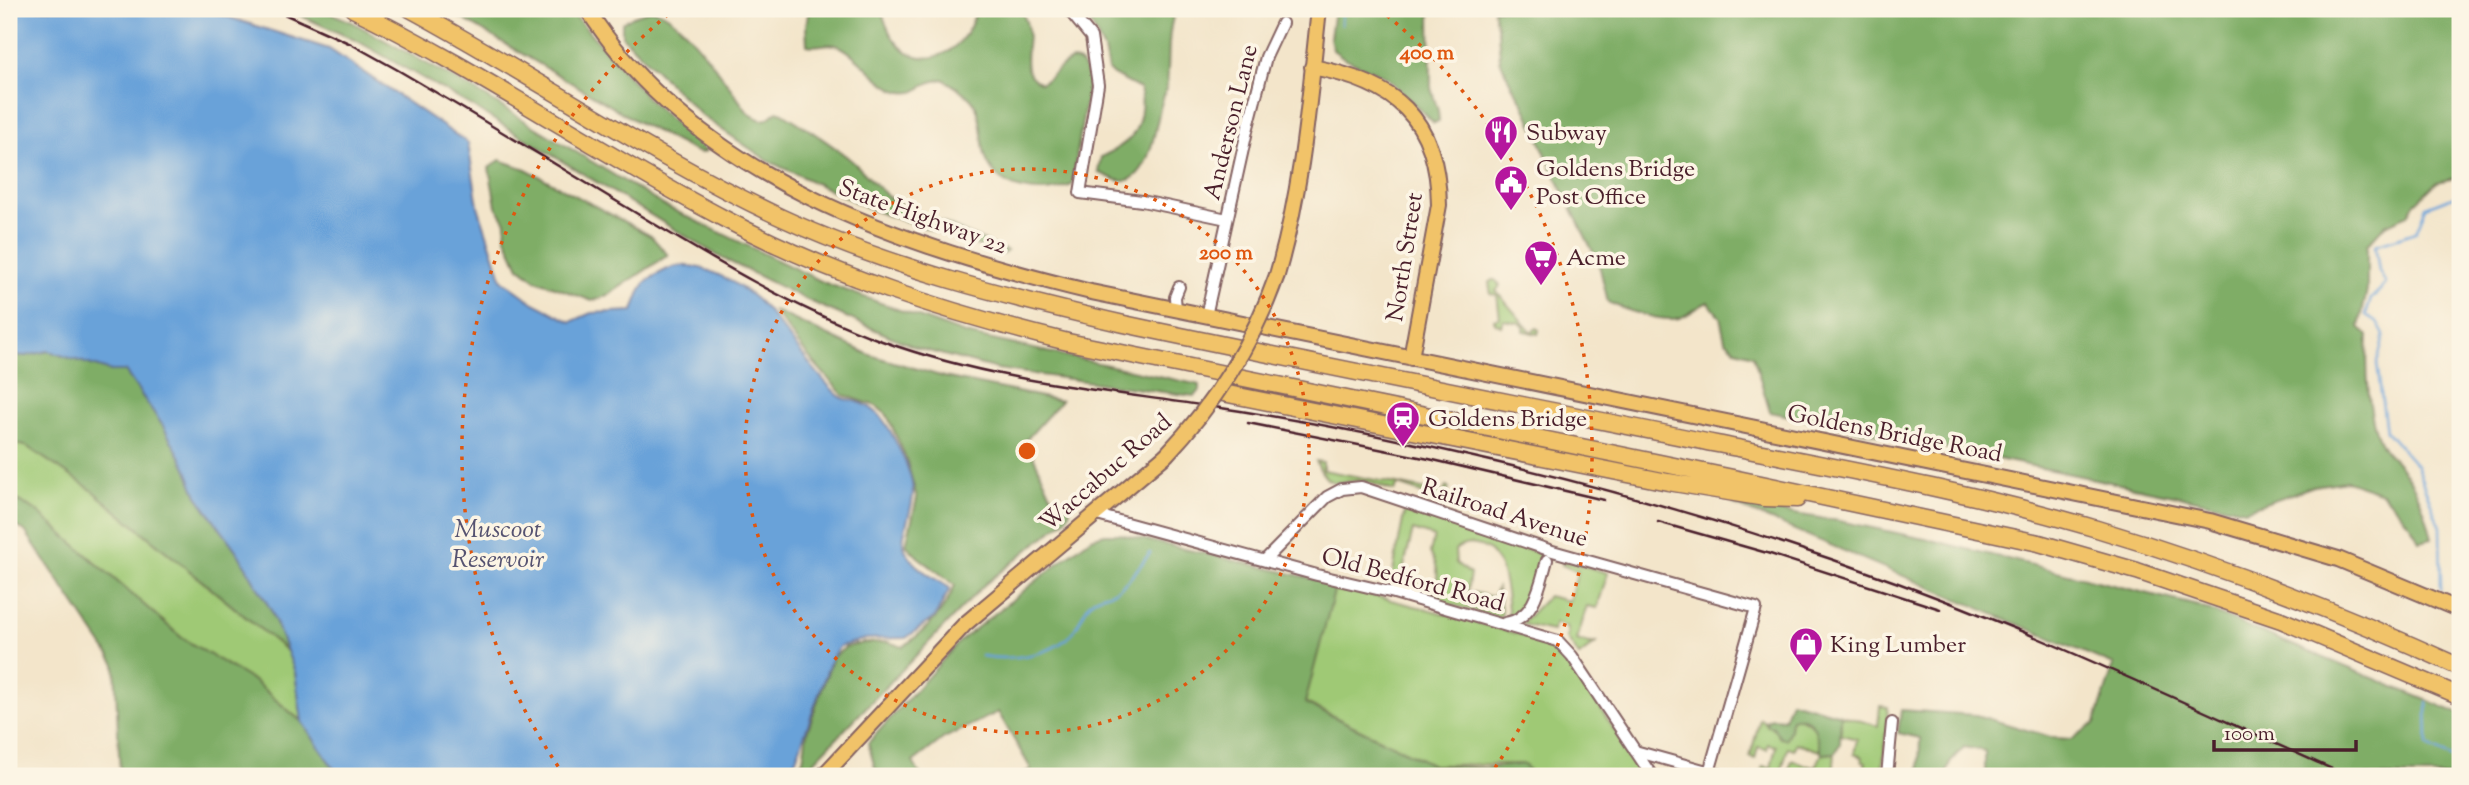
<svg xmlns="http://www.w3.org/2000/svg" width="2469" height="785" font-family="'Sorts Mill Goudy',serif">
<rect width="100%" height="100%" fill="#fcf5e5"/>
<filter id="ink" filterUnits="userSpaceOnUse"><feTurbulence type="fractalNoise" baseFrequency=".0143" numOctaves="2"/><feDisplacementMap in="SourceGraphic" scale="14" xChannelSelector="R" yChannelSelector="G"/><feConvolveMatrix kernelMatrix="1 2 1 2 8 2 1 2 1" color-interpolation-filters="sRGB"/></filter>
<filter id="wash" filterUnits="userSpaceOnUse"><feTurbulence type="fractalNoise" baseFrequency=".00686" numOctaves="4" result="noise"/><feDisplacementMap in="SourceGraphic" scale="28" xChannelSelector="R" yChannelSelector="G"/><feGaussianBlur stdDeviation="1.57" result="paint"/><feColorMatrix in="noise" values="0 0 0 0 0 0 0 0 0 0 0 0 0 0 0 0 0 1.4 0 .05"/><feComposite in="paint" operator="in"/></filter>
<g filter="url(#wash)">
<rect width="100%" height="100%" fill="#f3e5ca"/>
<path fill="#9fc975" stroke="#747450" stroke-width="2" d="M1492,280H1495L1500,286L1496,291L1531,332L1537,328L1539,330L1538,334L1524,331V327L1520,323L1503,320L1501,326L1495,323L1494,319L1500,317L1497,295L1491,294L1489,283Z
M9,443L26,446L89,488L287,651L295,672L302,722L255,682L182,638L34,509L9,496Z
M1316,461L1323,462V470L1443,493L1446,487L1449,488L1442,507V500L1398,485L1394,491C1383,488 1372,482 1361,481C1335,480 1329,491 1316,461Z
M1405,509L1542,554C1536,577 1530,605 1509,619C1506,595 1506,550 1476,545C1468,543 1461,545 1455,550L1456,563L1470,574L1467,591L1493,597L1497,588L1502,613L1500,618L1423,597L1412,591L1408,586L1410,579L1436,585C1439,571 1437,564 1430,553L1434,537L1413,530L1399,586L1397,589L1390,588Z
M1563,560L1608,573L1597,608L1587,606L1577,640L1589,644L1596,643L1579,656L1566,637L1568,634L1566,627L1555,623L1552,631L1521,624L1548,596L1569,601L1578,572L1562,565Z
M1334,586L1427,609L1544,641L1560,652L1584,683L1644,776H1518L1521,764L1433,765L1304,702Z
M1880,706L1888,707L1882,776H1858L1860,768L1864,769L1866,762L1862,761L1863,757L1854,754L1857,739L1841,735V715L1878,726Z
M1795,717C1814,721 1821,732 1819,751L1796,743L1794,749L1788,747L1780,776H1760L1763,766L1771,768L1776,746L1768,744L1767,749L1758,747L1755,759L1750,757L1760,719L1778,732L1790,730L1791,719Z
M1835,753L1833,776H1787L1792,760L1815,768L1822,754Z"/>
<path fill="#7fad66" stroke="#646648" stroke-width="2" d="M286,9H321L352,22L476,91L665,206L823,282L965,334L1200,385V391L1194,396L1177,394L997,369L917,348L807,300L720,257L473,107L359,42Z
M446,9H572L577,18L652,103L706,151L700,153L694,151L638,122Z
M809,9H882C882,15 884,18 886,24C907,78 965,62 976,9H1020C1023,14 1026,20 1027,25C1032,45 1015,72 1041,83C1058,75 1076,38 1089,80L1072,185C1042,197 995,193 985,155C981,140 983,122 976,107C971,95 954,86 943,79C938,81 931,81 927,84C921,86 919,91 913,92C884,97 864,57 839,46C827,41 819,48 807,45L806,25Z
M1097,9H1176C1166,33 1170,58 1167,83C1166,92 1162,100 1160,109C1155,129 1150,179 1123,181C1115,181 1105,175 1098,172L1101,157C1111,152 1122,147 1130,138C1140,128 1144,103 1140,89L1113,75L1108,70L1104,50L1091,24V11Z
M1334,9H1430L1431,88L1438,111L1439,121L1434,123L1386,77L1344,58L1333,50L1330,38Z
M1493,9H2460V177L2437,182L2414,204L2408,215L2385,225L2367,245V291L2359,327L2368,336C2366,366 2367,424 2384,449C2389,456 2397,461 2402,469C2417,488 2427,515 2432,538L2420,541L2409,523L2382,493L2347,481L2314,486L2245,510L1770,412L1753,355L1736,350L1725,340L1720,317L1708,302C1698,306 1689,315 1679,318C1664,323 1622,309 1608,302L1599,264L1554,173L1523,103L1510,82L1500,60L1498,31Z
M651,10C680,9 731,90 749,114L761,120L767,119L777,111L783,113C806,128 831,143 852,161C867,174 879,191 896,202L1007,251L1003,254L875,211L768,161L702,116L622,36V23L633,16Z
M500,160L526,169L651,236L668,255L608,295L592,301L536,280L519,267L505,236L506,222L496,206L489,168Z
M773,310L870,355L944,377L1061,401L1026,440L1050,493L1055,499L1069,506L1070,513L1064,521L984,585L800,776H791L803,760L807,732L833,657L846,647L864,643L888,642L903,647C928,628 943,614 955,585L918,557L906,545L917,498L906,458L887,415L876,406L843,395L808,356Z
M48,351L111,371H125L163,426L184,463L197,496L238,553L271,610L287,651L89,488L26,446L9,443V355L26,356Z
M9,496L34,509L182,638L255,682L302,722L339,776H120L115,664L25,531L9,522Z
M1733,504L1839,521L1935,541L2198,606L2460,714V776H1985V751L1964,747L1950,762L1946,776L1919,771L1920,738L1898,733L1901,710L1976,715L2054,738L2072,739L2095,723L2114,665Z
M1105,534H1120L1336,584L1305,703L1433,765L1483,768L1525,764L1532,776H1019L1031,769L998,712L944,738L913,762L921,776H884L875,768L868,743L960,641L1069,555L1091,538Z
M1791,701L1841,715L1840,743L1835,753L1822,754C1815,738 1818,712 1791,719L1790,730L1786,739L1780,738L1773,727L1767,726L1766,721L1772,718L1784,719Z"/>
<path fill="#69a2d9" stroke="#5a6082" stroke-width="2" d="M9,9H200L209,11L329,49L468,143L478,206L502,280L534,303L571,322L591,313L633,311C642,284 642,281 668,269C698,256 746,287 766,309C791,337 811,370 838,395C843,400 851,400 858,402C876,407 886,422 894,438C902,454 913,475 913,493C913,507 906,522 904,535C899,561 932,577 950,588L935,617L906,638L866,639L840,646L832,657L796,759L782,776H339L302,722L295,672L271,610L238,553L197,496L184,463L163,426L125,371H111L48,351L26,356L9,355Z"/>
<g fill="none" stroke-linecap="round" stroke-linejoin="round">
<path stroke="#69a2d9" stroke-width="2.5" d="M1341,25L1342,9
M2441,589L2440,527L2416,465L2386,431L2377,364L2384,335L2377,322L2366,315L2371,299L2386,284L2379,271L2375,245L2416,232L2426,207L2460,194
M982,656C1010,661 1054,656 1073,632C1081,622 1084,607 1093,600C1101,593 1110,595 1118,589C1131,580 1140,565 1150,553
M2427,703L2428,746L2460,762"/>
</g>
</g>
<g filter="url(#ink)">
<g fill="none" stroke-linecap="round" stroke-linejoin="round">
<g stroke="#856463" stroke-width="14">
<path id="minor" d="M1068,9L1091,37L1098,85L1080,193L1142,201L1227,219
M1176,310L1175,297L1179,287
M1206,316L1247,131L1266,57L1282,23
M1097,515L1317,575L1394,593L1558,641L1572,656L1652,776
M1265,560L1327,497L1342,489L1361,487L1549,550L1756,608L1708,776
M1505,623C1535,619 1540,585 1547,560
M1635,751L1725,776
M1887,776L1892,723"/>
</g>
<g stroke="#856463" stroke-width="18">
<path id="major" d="M587,9C696,179 905,247 1091,292L2210,521L2338,559L2460,610
M1312,67C1394,82 1438,117 1439,205L1411,358
M1277,275C1303,186 1309,100 1319,9
M823,776L965,624L1166,455"/>
</g>
<g stroke="#856463" stroke-width="19">
<path id="highway" d="M353,9C481,71 598,153 723,218C832,276 948,313 1068,342L1733,478L2039,543L2137,571L2281,620L2460,696
M410,9C534,76 652,157 780,217C890,268 1007,297 1124,324C1321,366 1519,404 1717,444C1844,469 1972,492 2097,529C2221,566 2342,613 2460,667
M1218,392L1668,482L1765,498L1797,499"/>
</g>
<use href="#minor" stroke="#fff" stroke-width="10"/>
<use href="#major" stroke="#f1c369" stroke-width="14"/>
<use href="#highway" stroke="#f1c369" stroke-width="16"/>
<path stroke="#4a1f2b" stroke-width="2.5" d="M273,9L351,44L396,69C475,115 553,163 631,210C712,259 793,308 882,341C989,380 1091,389 1201,405C1298,419 1395,438 1491,461C1671,503 1849,560 2021,631C2131,677 2239,728 2348,776
M1248,423L1429,459L1604,500
M1658,522L1767,553L1940,609"/>
<g stroke="#856463" stroke-width="18" stroke-linecap="butt">
<path id="major-bridge" d="M1166,455C1216,402 1253,343 1277,275"/>
</g>
<use href="#major-bridge" stroke="#f1c369" stroke-width="14"/>
</g>
</g>
<g fill="none" stroke="#e0560e" stroke-width="3.5" stroke-dasharray="3.5 7">
<circle cx="1027" cy="451" r="282"/>
<path d="M564 775A565 565 0 0 1 675 9M1379 9A565 565 0 0 1 1490 775"/>
</g>
<defs>
<g id="restaurant-pin" transform="scale(1.75)"><path d="M0 17L-7.5 6A9.5 9.5 0 1 1 7.5 6Z" fill="#b5179e" stroke="#fcf5e5"/><path d="M-5-6h1v4h1v-4h1v4h1v-4h1v5L-1.5 .5V6h-2V.5L-5-1ZM5-6V6H3V1.5H1.5Q1.5-4 5-6Z" fill="#fff"/></g>
<g id="civic-pin" transform="scale(1.75)"><path d="M0 17L-7.5 6A9.5 9.5 0 1 1 7.5 6Z" fill="#b5179e" stroke="#fcf5e5"/><path d="M-.6-6.5H3V-4.5H.6V-3L4-1V1h2V6H-6V1h2V-1L-.6-3ZM-1.2 2.5V6h2.4V2.5Z" fill="#fff"/></g>
<g id="supermarket-pin" transform="scale(1.75)"><path d="M0 17L-7.5 6A9.5 9.5 0 1 1 7.5 6Z" fill="#b5179e" stroke="#fcf5e5"/><path d="M-6-5.5h2.5l.6 2H6L4.5 2H-2.5L-4.4-4H-6ZM-1.5 3.2a1.3 1.3 0 1 0 .1 0ZM3 3.2a1.3 1.3 0 1 0 .1 0Z" fill="#fff"/></g>
<g id="station-pin" transform="scale(1.75)"><path d="M0 17L-7.5 6A9.5 9.5 0 1 1 7.5 6Z" fill="#b5179e" stroke="#fcf5e5"/><path d="M-3-6H3Q5-6 5-4V2Q5 4 3 4L4.5 6H3L1.5 4h-3L-3 6H-4.5L-3 4Q-5 4-5 2V-4Q-5-6-3-6ZM-3.5-4v3h7v-3ZM-3.5 1v1.5H-2V1ZM2 1v1.5H3.5V1Z" fill="#fff"/></g>
<g id="shop-pin" transform="scale(1.75)"><path d="M0 17L-7.5 6A9.5 9.5 0 1 1 7.5 6Z" fill="#b5179e" stroke="#fcf5e5"/><path d="M-5-2.5h2.3a2.7 3.5 0 0 1 5.4 0H5L5.5 6h-11ZM-1.5-2.5h3a1.5 2.3 0 0 0-3 0Z" fill="#fff"/></g>
</defs>
<g fill-rule="evenodd">
<use href="#restaurant-pin" x="1501" y="132"/>
<use href="#civic-pin" x="1511" y="182"/>
<use href="#supermarket-pin" x="1541" y="257"/>
<use href="#station-pin" x="1403" y="418"/>
<use href="#shop-pin" x="1806" y="644"/>
</g>
<g text-anchor="middle" stroke-width="7" stroke-linejoin="round" paint-order="stroke">
<g font-size="24" fill="#4a1f2b" stroke="#fcf5e5">
<text transform="translate(1230 122) rotate(-76)" y="8">Anderson Lane</text>
<text transform="translate(923 216) rotate(20)" y="8">State Highway 22</text>
<text transform="translate(1404 257) rotate(-81)" y="8">North Street</text>
<text transform="translate(1895 433) rotate(11)" y="8">Goldens Bridge Road</text>
<text transform="translate(1105 472) rotate(-41)" y="8">Waccabuc Road</text>
<text transform="translate(1505 512) rotate(18)" y="8">Railroad Avenue</text>
<text transform="translate(1413 579) rotate(15)" y="8">Old Bedford Road</text>
</g>
<g font-size="24" fill="#4a1f2b" stroke="#fcf5e5" text-anchor="start">
<text x="1526" y="140">Subway</text>
<text x="1536" y="176">Goldens Bridge<tspan x="1536" dy="28">Post Office</tspan></text>
<text x="1566" y="265">Acme</text>
<text x="1428" y="426">Goldens Bridge</text>
<text x="1830" y="652">King Lumber</text>
</g>
<g font-size="26" font-style="italic" fill="#565371" stroke="#fcf5e5">
<text x="498" y="537">Muscoot<tspan x="498" dy="30">Reservoir</tspan></text>
</g>
</g>
<circle cx="1027" cy="451" r="10" fill="#e0560e" stroke="#fcf5e5" stroke-width="3.5"/>
<g font-size="21" text-anchor="middle" font-weight="bold" fill="#e0560e" stroke="#fcf5e5" stroke-width="7" stroke-linejoin="round" paint-order="stroke">
<text x="1427" y="59">400 m</text>
<text x="1226" y="259">200 m</text>
</g>
<rect width="2469" height="785" fill="none" stroke="#fcf5e5" stroke-width="35"/>
<path d="M2214 740v10h142v-10" fill="none" stroke="#4a1f2b" stroke-width="3.5"/>
<text x="2224" y="740" font-size="21" fill="#4a1f2b" stroke="#fcf5e5" stroke-width="5" paint-order="stroke">100 m</text>
</svg>
